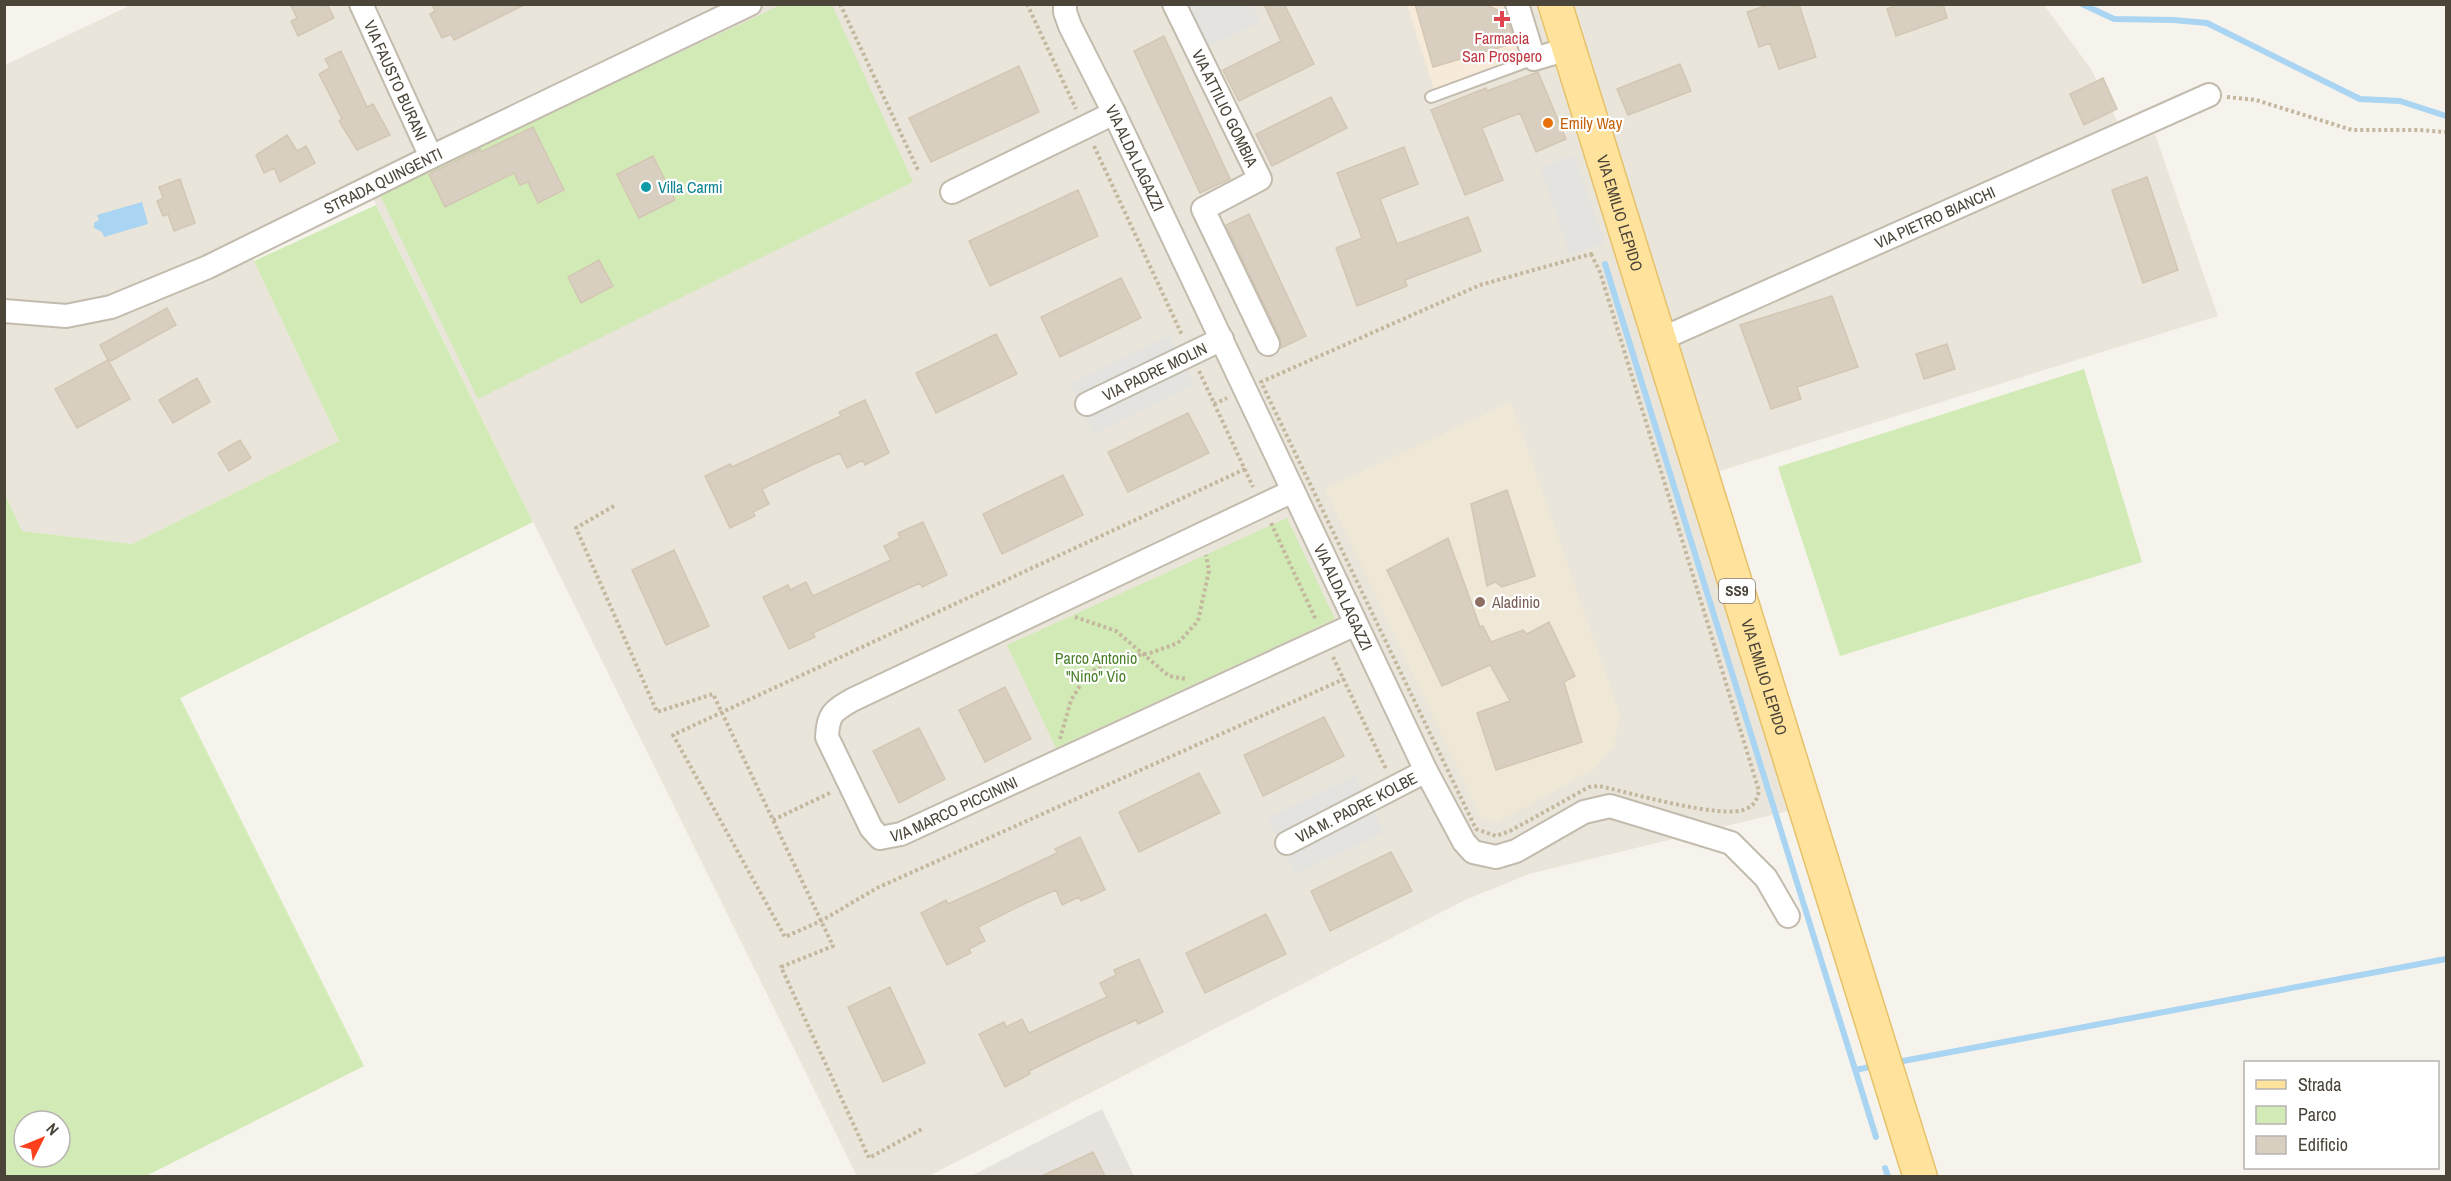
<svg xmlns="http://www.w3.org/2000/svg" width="2451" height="1181" font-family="'Archivo Narrow',sans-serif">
<rect width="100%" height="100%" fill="#f6f3ec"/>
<path fill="#eae5da" d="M131,5H2044L2091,69L2129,144L2155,134L2218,316L1710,474L1788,811L1529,874L1465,900L929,1176H857L363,178L244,239L339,441L132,544L22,531L5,494V65Z"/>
<path fill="#f7ead8" d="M1407,5H1513L1530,59L1434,89Z"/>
<path fill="#e6e2dd" d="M1102,1109L1134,1176H971Z"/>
<path fill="#efe8d6" d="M1511,402L1620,715L1614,746L1594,769L1496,823L1481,817L1325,489Z"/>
<path fill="#d2eab5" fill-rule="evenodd" d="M783,4L832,5L913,182L478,399L379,193Z
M376,205L533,522L180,698L364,1066L146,1176H5V494L22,531L132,544L339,441L254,261ZM24,1121H60V1157H24Z
M2084,369L2142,562L1840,656L1778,467Z
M1287,518L1335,619L1056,748L1007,645Z"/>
<path fill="#e5e3e0" d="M1184,5H1252L1261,22L1205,48Z
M1574,155L1605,243L1570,255L1540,167Z
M1170,335L1195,385L1094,434L1069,384Z
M1356,775L1384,832L1295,875L1268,818Z"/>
<path fill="#a9d4f2" d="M142,202L148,224L104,237L102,232L94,228V223L99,220L97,215Z"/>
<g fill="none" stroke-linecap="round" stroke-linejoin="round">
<path stroke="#a9d4f2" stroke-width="6" d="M2082,4L2114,19L2173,20L2207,23L2360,99L2400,101L2446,116
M1605,264L1876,1137
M1903,1061L2446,959
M1855,1070L1875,1066
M1885,1168L1888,1176"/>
</g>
<path fill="#d8cfc1" stroke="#d3c7b4" stroke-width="1.5" d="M290,4H327L334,18L298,36L291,21L297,18Z
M432,4H526L454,40L451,34L442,38L430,14L435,11Z
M1264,4H1284L1314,64L1239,101L1223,70L1281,41Z
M1415,4H1485L1506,14L1515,43L1433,67Z
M1771,4H1799L1816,57L1779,69L1770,43L1759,47L1747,12Z
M1899,4H1943L1947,18L1896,36L1887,9Z
M1164,36L1230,179L1200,193L1134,51Z
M341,51L367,107L373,104L390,135L357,150L339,121L342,119L319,74L330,68L325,59Z
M1680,64L1691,91L1628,115L1617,89Z
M1019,66L1039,112L931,162L909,118Z
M1538,72L1566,139L1536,152L1520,113L1482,128L1503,180L1465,195L1431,110L1486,88L1487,91Z
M2103,78L2117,109L2084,125L2070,94Z
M1331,97L1347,128L1272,166L1256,134Z
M533,127L564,190L538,203L528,182L520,185L514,173L445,207L429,174L480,149L481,152Z
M287,135L297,151L306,146L315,163L280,182L274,168L264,173L256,155Z
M1404,147L1418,184L1380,199L1397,244L1468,217L1481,251L1405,280L1407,286L1357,306L1336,248L1362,238L1337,173Z
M653,156L675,200L639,218L617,174Z
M2147,177L2178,270L2143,283L2112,190Z
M180,179L195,223L174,231L168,214L163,216L157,201L163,198L159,187Z
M1078,190L1098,236L990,286L969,241Z
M1249,214L1306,336L1281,348L1280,338L1226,225Z
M599,260L613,286L581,303L568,277Z
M1121,278L1141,318L1060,357L1041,317Z
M1832,296L1858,367L1797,387L1801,399L1771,409L1740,325Z
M167,308L176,325L109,362L100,345Z
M996,334L1017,374L936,413L916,373Z
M1947,344L1955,369L1924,379L1916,354Z
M108,360L130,399L77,428L55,389Z
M197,378L210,402L173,423L159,400Z
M865,400L889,453L865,465L863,460L847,468L840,453L812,465L762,489L769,504L753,512L755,516L730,528L705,476L730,464L732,467L841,416L839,412Z
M1188,413L1209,453L1128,492L1108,452Z
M240,440L251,458L229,471L218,453Z
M1063,475L1083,515L1002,554L983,514Z
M1507,490L1535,576L1502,587L1495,582L1487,586L1471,504Z
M923,522L947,575L922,587L920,583L878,602L813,633L815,637L789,649L763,597L788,585L790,590L806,582L813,596L891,560L884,546L900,538L898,533Z
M1448,538L1480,627L1483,626L1491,642L1523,630L1527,634L1549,622L1575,676L1564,682L1582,742L1496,770L1477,713L1510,701L1490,665L1442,686L1387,570Z
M674,550L709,626L666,645L632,570Z
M1005,687L1031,739L985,762L959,710Z
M1324,717L1344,756L1263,796L1244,755Z
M919,728L945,779L899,803L873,751Z
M1199,773L1220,813L1139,852L1119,812Z
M1080,837L1105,890L1081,901L1079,897L1062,905L1056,890L1028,902L978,927L985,941L969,949L971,953L947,965L921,913L946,900L948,904L990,885L1057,853L1055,849Z
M1391,852L1412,891L1330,931L1311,891Z
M1266,914L1286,954L1205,993L1186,953Z
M1139,959L1163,1012L1138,1024L1136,1020L1094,1039L1029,1071L1030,1074L1005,1087L979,1034L1004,1022L1006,1027L1022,1019L1029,1033L1107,997L1100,983L1116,975L1114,970Z
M890,987L925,1063L883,1082L848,1007Z
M1093,1152L1105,1176H1042Z"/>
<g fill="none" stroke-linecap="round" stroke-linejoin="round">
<g stroke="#c2bbae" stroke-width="14">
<path id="lane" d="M1431,97L1534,59"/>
</g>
<g stroke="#c2bbae" stroke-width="26">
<g id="street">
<path id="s1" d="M361,4L431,157"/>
<path id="s2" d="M1065,4V12L1070,26L1114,113L1426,771L1464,842L1473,852L1496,857L1516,851L1584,812L1610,806L1731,843L1766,878L1788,916"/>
<path id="s3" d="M1174,4L1260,179L1203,209L1268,344"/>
<path d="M1517,4L1534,59L1568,49"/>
<path d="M952,192L1114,113"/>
<path id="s4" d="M4,311L66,316L111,307L208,267L431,157L750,4"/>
<path id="s5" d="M1659,340L2209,95"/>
<path id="s6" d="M1087,404L1222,339"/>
<path id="s7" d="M1293,491L852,700C833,711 828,714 827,737L871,828L880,838L901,834L1356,624"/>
<path id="s8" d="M1287,843L1426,771"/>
</g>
</g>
<g stroke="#e6c16a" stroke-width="36">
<g id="primary">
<path id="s9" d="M1555,4L1920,1176"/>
</g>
</g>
<path stroke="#c4b79f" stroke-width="4" stroke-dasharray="3 3" stroke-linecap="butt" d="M840,4L918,170
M1027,4L1076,109
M2227,97L2256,100L2352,130H2419L2446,132
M1094,146L1182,335
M1591,254L1600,272L1759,791C1757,799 1755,805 1746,809C1722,820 1628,792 1599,786L1589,787L1510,831L1496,836L1476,829L1261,382L1480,285Z
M1199,371L1253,487
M1214,404L1227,398
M1245,469L673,735L785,937L821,921L877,888L1344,679
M614,506L576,528L657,712L713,694L833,946L781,967L869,1158L922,1129
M1271,523L1316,620
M1075,617L1116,631L1169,676L1186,679
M1333,657L1386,769
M1060,739L1071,700L1088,673L1116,659L1150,653L1178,643L1198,621L1209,571L1206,555
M773,820L832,792"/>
<use href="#lane" stroke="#fff" stroke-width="10"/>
<use href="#street" stroke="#fff" stroke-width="22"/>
<use href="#primary" stroke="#ffe39c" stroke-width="33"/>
</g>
<path fill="#e0444e" stroke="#fff" stroke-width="2" d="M1499 10h6v6h6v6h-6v6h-6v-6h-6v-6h6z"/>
<circle fill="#e8710a" stroke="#fff" stroke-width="2" cx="1548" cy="123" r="6"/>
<circle fill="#0f9aa8" stroke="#fff" stroke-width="2" cx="646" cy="187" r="6"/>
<circle fill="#8d6e63" stroke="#fff" stroke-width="2" cx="1480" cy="602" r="6"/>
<g text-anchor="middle" stroke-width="4.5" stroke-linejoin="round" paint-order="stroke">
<rect fill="#fff" stroke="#817c74" stroke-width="1.5" x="1719" y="579" width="36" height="24" rx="4.5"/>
<g font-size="15" font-weight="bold" fill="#4b4439">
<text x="1737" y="596">SS9</text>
</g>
<g font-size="16" fill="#be3a42" stroke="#fff">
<text x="1502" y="44">Farmacia<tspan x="1502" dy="18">San Prospero</tspan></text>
</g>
<g font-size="16" fill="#4b4439" stroke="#fff">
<text dy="6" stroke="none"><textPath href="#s1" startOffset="84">VIA FAUSTO BURANI</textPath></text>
<text dy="6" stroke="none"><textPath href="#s3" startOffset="116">VIA ATTILIO GOMBIA</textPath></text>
<text dy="6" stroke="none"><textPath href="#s2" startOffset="170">VIA ALDA LAGAZZI</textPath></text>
<text dy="6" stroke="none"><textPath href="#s4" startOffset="408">STRADA QUINGENTI</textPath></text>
<text dy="6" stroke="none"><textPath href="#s9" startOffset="219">VIA EMILIO LEPIDO</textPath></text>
<text dy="6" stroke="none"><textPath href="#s5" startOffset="302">VIA PIETRO BIANCHI</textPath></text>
<text dy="6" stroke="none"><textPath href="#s6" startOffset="75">VIA PADRE MOLIN</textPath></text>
<text dy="6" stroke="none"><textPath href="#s2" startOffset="656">VIA ALDA LAGAZZI</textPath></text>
<text dy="6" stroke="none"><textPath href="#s9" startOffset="705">VIA EMILIO LEPIDO</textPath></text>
<text dy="6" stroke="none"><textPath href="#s7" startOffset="730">VIA MARCO PICCININI</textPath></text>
<text dy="6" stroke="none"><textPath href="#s8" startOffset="78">VIA M. PADRE KOLBE</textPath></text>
</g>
<g font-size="16" fill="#c56008" stroke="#fff" text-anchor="start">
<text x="1560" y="129">Emily Way</text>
</g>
<g font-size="16" fill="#0d838f" stroke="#fff" text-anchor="start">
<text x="658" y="193">Villa Carmi</text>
</g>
<g font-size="16" fill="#785e54" stroke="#fff" text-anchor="start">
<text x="1492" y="608">Aladinio</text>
</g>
<g font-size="16" fill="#4a7f2a" stroke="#fff">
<text x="1096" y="664">Parco Antonio<tspan x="1096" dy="18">"Nino" Vio</tspan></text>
</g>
</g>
<rect width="2451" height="1181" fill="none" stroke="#4b4439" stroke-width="12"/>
<rect x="2244" y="1061" width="195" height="108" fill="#ffffff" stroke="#b7b4b0" stroke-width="1.5"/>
<rect x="2256" y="1080" width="30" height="9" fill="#ffe39c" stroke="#b7b4b0" stroke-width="1.5"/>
<text x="2298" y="1091" font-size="18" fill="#4b4439">Strada</text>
<rect x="2256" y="1106" width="30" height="18" fill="#d2eab5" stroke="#b7b4b0" stroke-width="1.5"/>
<text x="2298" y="1121" font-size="18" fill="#4b4439">Parco</text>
<rect x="2256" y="1136" width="30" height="18" fill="#d8cfc1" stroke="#b7b4b0" stroke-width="1.5"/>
<text x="2298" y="1151" font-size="18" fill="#4b4439">Edificio</text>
<g transform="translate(42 1139) rotate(47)"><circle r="28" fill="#ffffff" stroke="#b7b4b0" stroke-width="1.5"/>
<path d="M0-4.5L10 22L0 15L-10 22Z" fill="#fc3f1d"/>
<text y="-9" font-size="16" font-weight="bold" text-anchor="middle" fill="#4b4439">N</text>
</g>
</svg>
